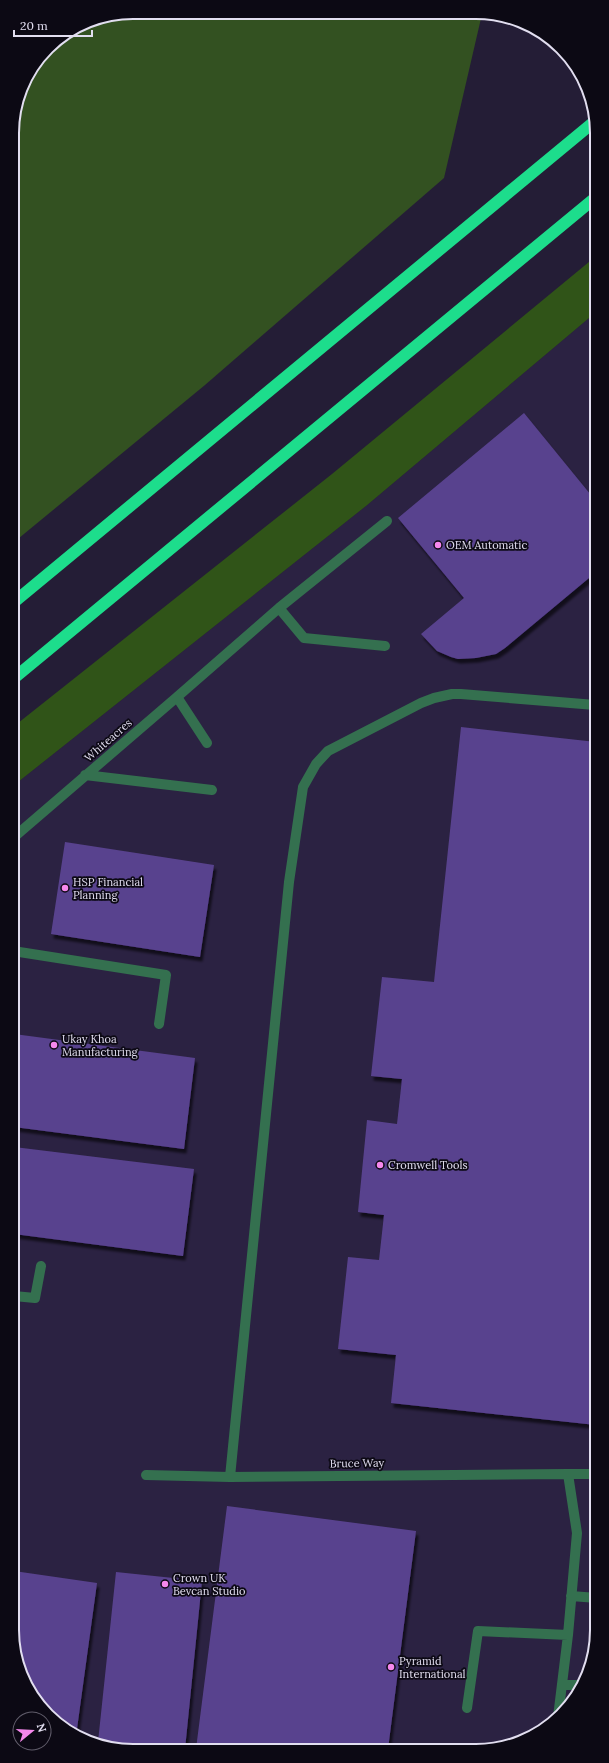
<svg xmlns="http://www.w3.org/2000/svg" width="609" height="1763" font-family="Lora,serif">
<defs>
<filter id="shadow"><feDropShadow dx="2.5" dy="4.5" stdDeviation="1" flood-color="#0009"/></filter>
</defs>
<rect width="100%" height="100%" fill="#241d36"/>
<path fill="#2b2242" d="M595,313L597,1637L588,1676L567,1710L537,1735L500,1749H110L79,1738L48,1716L28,1690L14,1654L13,786L366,506Z"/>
<path fill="#335121" d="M133,12L482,14L444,178L205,385L13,543L12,125L25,79L53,42L87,21Z"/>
<path fill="#305418" d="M595,257V313L366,506L13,786V727L332,474Z"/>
<path fill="#59428e" filter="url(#shadow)" d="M524,413L595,500V573L505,648L496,654L476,658L458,659L451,657L437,651L421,634L464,598L398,518Z
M461,727L596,742V1425L391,1403L396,1355L338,1349L348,1257L379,1260L384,1215L358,1212L367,1120L397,1124L402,1079L371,1076L382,977L434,982Z
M65,842L214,865L200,957L51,934Z
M14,1034L195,1058L184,1149L14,1127Z
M14,1147L194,1169L183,1256L14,1234Z
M227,1506L416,1531L388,1749H196Z
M14,1571L97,1583L76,1736L48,1716L28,1690L14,1654Z
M116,1572L202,1581L185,1749H159L98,1742Z"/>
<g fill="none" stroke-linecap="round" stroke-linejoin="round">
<path stroke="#34704f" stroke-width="10" d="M279,608L304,638L385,646
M177,697L279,608L387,521
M85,775L212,790
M13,838L177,697L207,743
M13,951L166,975L159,1024
M14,1296L35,1298L41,1266
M568,1474H597
M146,1475L230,1477L568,1474L577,1533L568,1635L558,1717
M230,1477L289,882L303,787L316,764L328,751L421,703L434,698L452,694H461L595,705
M571,1596L597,1598
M562,1685H582
M467,1708L478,1631L568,1635"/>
<path stroke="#1ddd8c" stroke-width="12" d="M13,603L595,121
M13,679L595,198"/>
</g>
<g fill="#f688ed" stroke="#0c0914" stroke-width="1.5">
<circle cx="438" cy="545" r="4"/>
<circle cx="65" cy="888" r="4"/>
<circle cx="54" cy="1045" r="4"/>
<circle cx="380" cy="1165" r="4"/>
<circle cx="165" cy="1584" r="4"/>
<circle cx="391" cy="1667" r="4"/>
</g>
<g text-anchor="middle" stroke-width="3.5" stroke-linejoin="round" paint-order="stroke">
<g font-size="11" fill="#e2def0" stroke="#0c0914" text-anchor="start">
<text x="446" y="549">OEM Automatic</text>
<text x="73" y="886">HSP Financial<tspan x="73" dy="13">Planning</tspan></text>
<text x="62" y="1043">Ukay Khoa<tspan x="62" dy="13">Manufacturing</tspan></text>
<text x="388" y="1169">Cromwell Tools</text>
<text x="173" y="1582">Crown UK<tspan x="173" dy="13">Bevcan Studio</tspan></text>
<text x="399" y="1665">Pyramid<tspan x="399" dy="13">International</tspan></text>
</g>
<g font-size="11" fill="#e2def0" stroke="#0c0914">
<text transform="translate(108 740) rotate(-41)" y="4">Whiteacres</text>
<text transform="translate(357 1463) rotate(-1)" y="4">Bruce Way</text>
</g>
</g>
<path d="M0 0H609V1763H0ZM133 19H476A114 114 0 0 1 590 133V1630A114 114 0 0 1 476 1744H133A114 114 0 0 1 19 1630V133A114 114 0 0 1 133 19Z" fill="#0c0914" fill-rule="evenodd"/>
<path fill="none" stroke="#e2def0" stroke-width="2" d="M133 19H476A114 114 0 0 1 590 133V1630A114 114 0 0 1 476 1744H133A114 114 0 0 1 19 1630V133A114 114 0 0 1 133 19Z"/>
<g transform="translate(32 1731) rotate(72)"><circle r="19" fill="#0c0914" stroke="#625e6c"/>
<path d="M0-3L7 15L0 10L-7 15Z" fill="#f688ed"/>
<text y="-6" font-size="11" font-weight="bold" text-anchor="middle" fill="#e2def0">N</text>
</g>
<path d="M14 30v6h78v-6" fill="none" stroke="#e2def0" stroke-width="2"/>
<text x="20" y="30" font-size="12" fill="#e2def0" stroke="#0c0914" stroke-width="3" paint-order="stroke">20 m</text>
</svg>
